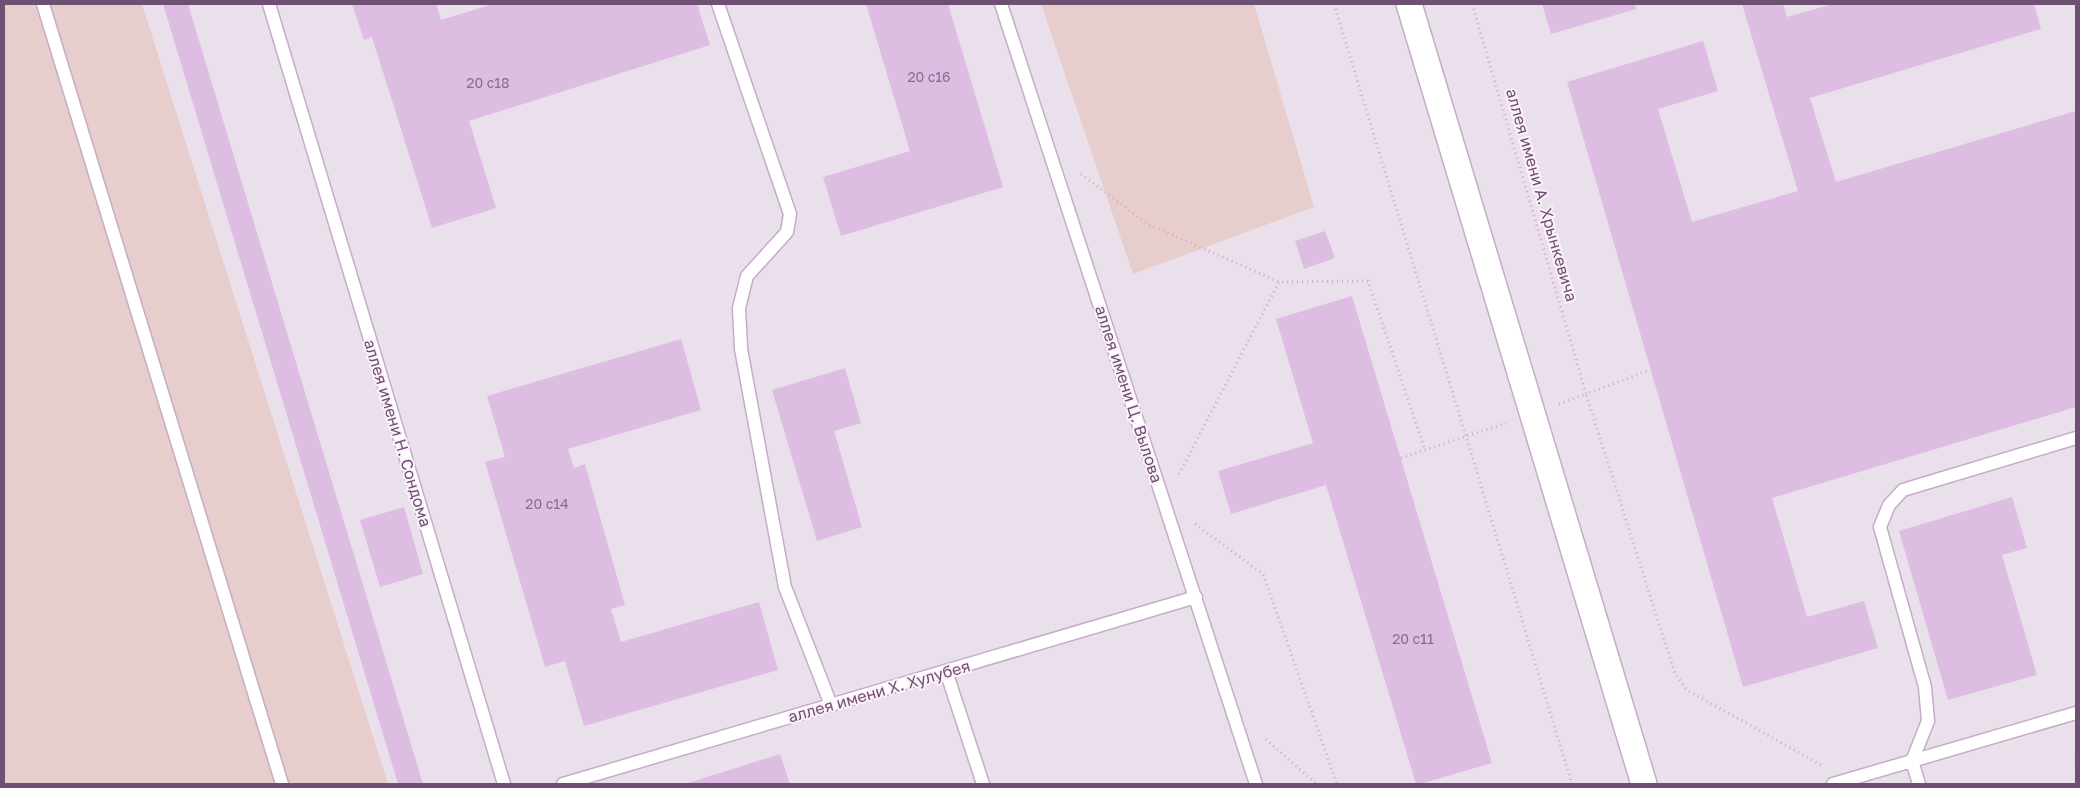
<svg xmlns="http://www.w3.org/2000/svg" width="2080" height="788" font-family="'Golos Text',sans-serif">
<rect width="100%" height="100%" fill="#fbebf9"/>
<path fill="#e9e0eb" d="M4,4H2076V784H4Z"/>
<path fill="#e7cdcb" d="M4,4H142L388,784H4Z
M1041,4H1254L1314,207L1133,274Z"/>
<path fill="#debde3" d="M163,4H188L423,784H398Z
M352,4H436L441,20L493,4H697L710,45L469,121L496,208L432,228L372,37L364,40Z
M866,4H948L1003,187L841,236L823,177L910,151Z
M1542,4H1635L1636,9L1551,34Z
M1742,4H1783L1787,17L1833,4H2034L2041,29L1810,98L1836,182L2076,111V407L1772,498L1807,617L1864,601L1878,648L1743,687L1567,82L1703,41L1718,91L1658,109L1692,222L1798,191Z
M1325,231L1335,258L1304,269L1295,241Z
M1352,296L1492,763L1420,784H1416L1326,485L1231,514L1218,471L1313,443L1276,319Z
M681,339L701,410L568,449L574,468L585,464L625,605L611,609L621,642L759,602L778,670L584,726L565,661L545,667L485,462L505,457L487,396Z
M845,368L861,423L834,431L862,527L817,541L772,390Z
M2012,497L2027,548L2002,555L2037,675L1948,700L1899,531Z
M404,507L423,574L380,587L360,520Z
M780,754L790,784H685Z"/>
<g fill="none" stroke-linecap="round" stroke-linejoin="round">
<g stroke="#c5acc7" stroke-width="15">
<path id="service" d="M43,4L282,784
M269,4L504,784
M718,4L790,214L787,232L747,276L739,308L741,349L785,587L831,705
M1001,4L1256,784
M946,671L983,784
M1912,761L1928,721L1925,687L1880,527L1889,505L1903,490L2076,438
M1912,761L1919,784
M563,784L1196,597
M1833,784L2076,713"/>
</g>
<g stroke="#c5acc7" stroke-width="28">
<path id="minor" d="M1409,4L1644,784"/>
</g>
<path stroke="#cda8d3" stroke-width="3" stroke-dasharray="1 4" stroke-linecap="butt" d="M1334,4L1572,784
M1472,4L1586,394L1647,371
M1081,174L1148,224L1279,282L1368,281L1425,450
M1559,404L1586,394L1675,674L1687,690L1821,765
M1401,458L1506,423
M1179,474L1279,282
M1195,524L1263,574L1337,784
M1266,739L1316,784
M2076,758V767"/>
<use href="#service" stroke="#fff" stroke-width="12"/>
<use href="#minor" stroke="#fff" stroke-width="25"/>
</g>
<g text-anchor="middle" stroke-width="4" stroke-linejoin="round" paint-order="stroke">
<g font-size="14" fill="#8a6b8f">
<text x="929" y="82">20 с16</text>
<text x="488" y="88">20 с18</text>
<text x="547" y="509">20 с14</text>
<text x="1413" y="644">20 с11</text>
</g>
<g font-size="16" fill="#6e5073" stroke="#fdf2fc">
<text transform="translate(1542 195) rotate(74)" y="6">аллея имени А. Хрынкевича</text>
<text transform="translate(1129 394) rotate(72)" y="6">аллея имени Ц. Вылова</text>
<text transform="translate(398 433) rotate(73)" y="6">аллея имени Н. Сондома</text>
<text transform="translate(879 691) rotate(-16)" y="6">аллея имени Х. Хулубея</text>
</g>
</g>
<rect width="2080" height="788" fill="none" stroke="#6e5073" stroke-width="10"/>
</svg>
